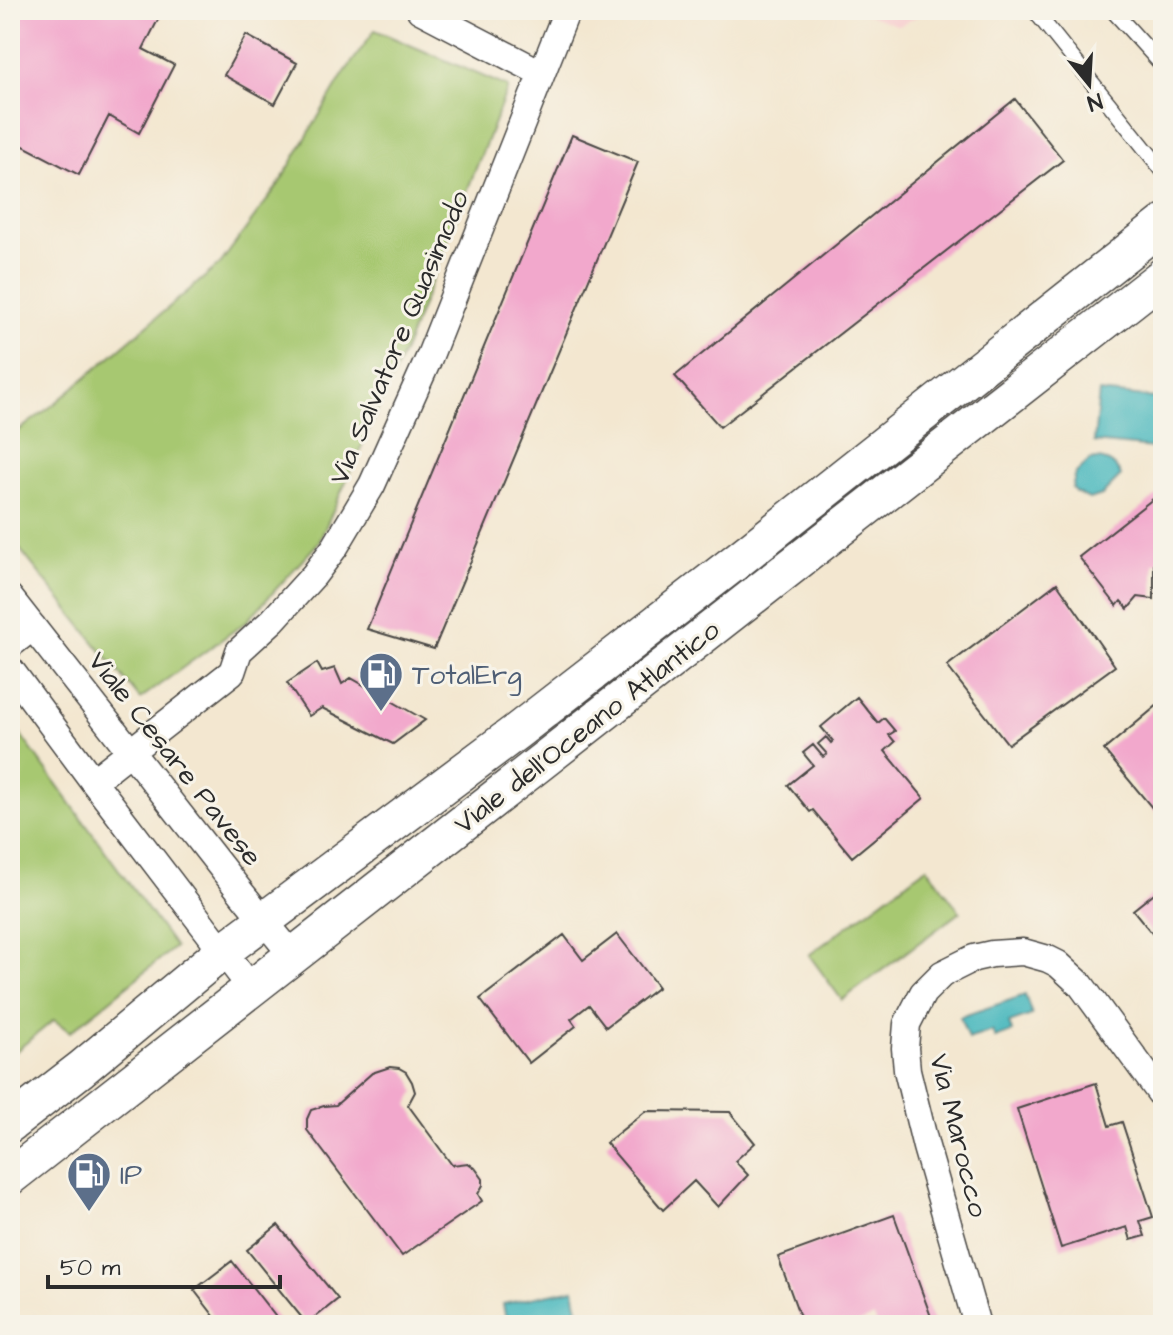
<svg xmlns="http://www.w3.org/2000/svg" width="1173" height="1335" font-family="'Architects Daughter',sans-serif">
<rect width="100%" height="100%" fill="#f7f3e8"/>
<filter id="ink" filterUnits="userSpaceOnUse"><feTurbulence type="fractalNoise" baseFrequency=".0125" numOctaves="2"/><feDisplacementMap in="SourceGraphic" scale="16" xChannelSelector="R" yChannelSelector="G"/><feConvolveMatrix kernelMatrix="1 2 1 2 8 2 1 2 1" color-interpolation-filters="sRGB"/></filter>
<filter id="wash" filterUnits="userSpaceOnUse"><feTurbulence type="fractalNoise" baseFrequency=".006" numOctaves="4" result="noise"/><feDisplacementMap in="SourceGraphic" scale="32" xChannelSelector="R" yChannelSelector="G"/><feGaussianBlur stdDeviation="1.8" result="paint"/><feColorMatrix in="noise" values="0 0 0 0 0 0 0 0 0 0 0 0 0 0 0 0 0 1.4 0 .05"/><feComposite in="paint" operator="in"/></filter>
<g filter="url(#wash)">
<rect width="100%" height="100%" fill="#f3e7d0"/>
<path fill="#f7cfd0" d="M855,10H929L899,26Z"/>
<path fill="#a7c871" stroke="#697a4e" stroke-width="2" d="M375,30L508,87L404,351L319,542L247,621L140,699L10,537V437L53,405L220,264L279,184L343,75Z
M10,720L175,947L70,1032L54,1020L10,1056Z
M927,867L960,912L842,1000L809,955Z"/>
<path fill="#47b7bd" stroke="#397174" stroke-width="2" d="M1099,392L1163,399V449L1094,442Z
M1099,459C1110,461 1116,465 1121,476L1102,495L1089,499L1075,492L1072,488L1076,473L1090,460Z
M1025,995L1032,1015L1009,1023L1012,1032L995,1038L992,1031L968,1039L960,1017Z
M574,1289L581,1325H507L503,1304Z"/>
<g id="blocks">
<path fill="#f2a8cc" d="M10,10H163L143,49L174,65L139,133L109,116L79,175L10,139Z
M246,35L297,63L275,104L224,75Z
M1015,99L1063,160L720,427L675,376Z
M572,135L638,162L434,649L367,629Z
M1163,491V563H1154V599L1138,597L1128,609L1121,601L1117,606L1079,557Z
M1057,583L1115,666L1008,744L947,666Z
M317,663L322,672L335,668L342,684L351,678L425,720L393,744L322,708L309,716L287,683Z
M857,697L878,723L884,718L895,731L889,735L895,742L885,751L924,798L852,857L813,810L810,812L788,785L813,765L803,753L813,745L823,757L827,754L818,744L826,737L831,743L833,741L821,727Z
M1159,704L1163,709V821L1104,750Z
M1163,886V947L1133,910Z
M617,934L658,987L606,1027L589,1005L571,1019L576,1026L529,1063L480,999L564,935L583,960Z
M390,1067L399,1068L406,1072L412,1082L415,1092L408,1105L452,1165L468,1163L475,1168L483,1179V1185L478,1194L482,1201L402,1256L307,1130V1119L311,1110L324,1106L336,1105L372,1073Z
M1096,1083L1109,1126L1122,1122L1153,1217L1140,1221L1145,1236L1131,1240L1127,1227L1061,1248L1017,1109Z
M646,1111L730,1112L755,1143L735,1161L748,1175L718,1207L694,1181L663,1210L606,1143Z
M894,1215L934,1325H877L874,1317L852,1325H803L778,1257Z
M278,1225L338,1299L307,1324L247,1250Z
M232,1261L282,1325H221L194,1290Z"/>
</g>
</g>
<g filter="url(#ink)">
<use href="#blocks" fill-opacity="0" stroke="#494744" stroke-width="2"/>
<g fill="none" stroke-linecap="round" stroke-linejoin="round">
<g stroke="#494744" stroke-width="17">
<path id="service" d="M1034,10L1163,171
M1117,10L1114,12L1163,66"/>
</g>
<g stroke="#494744" stroke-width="29">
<path id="minor" d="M420,10L541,73
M10,598L243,895L293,956
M10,645L33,627
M10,669L93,781L251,988
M93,781L232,672L239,651L273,620L314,575L335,547L372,485L429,358L567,10
M977,1325L926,1147L907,1070L905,1048L907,1024L923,993L942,974L974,958L992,954L1023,952L1048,959L1058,964L1081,985L1163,1097"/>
</g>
<g stroke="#494744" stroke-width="39">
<path id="secondary" d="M10,1124L81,1069L223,951L516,732L738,560L1163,224
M10,1177L1163,276"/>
</g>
<use href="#service" stroke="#fff" stroke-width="14"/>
<use href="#minor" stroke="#fff" stroke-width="26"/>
<use href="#secondary" stroke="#fff" stroke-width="36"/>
</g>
</g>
<defs>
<g id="fuel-pin" transform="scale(2.3)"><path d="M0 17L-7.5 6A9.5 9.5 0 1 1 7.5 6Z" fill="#5c6f8a" stroke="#f7f3e8"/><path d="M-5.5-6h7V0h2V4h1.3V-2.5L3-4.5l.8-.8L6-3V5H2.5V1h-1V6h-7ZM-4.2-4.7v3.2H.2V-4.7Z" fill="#fff"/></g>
</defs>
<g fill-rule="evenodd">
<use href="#fuel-pin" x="381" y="674"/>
<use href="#fuel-pin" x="89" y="1174"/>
</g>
<g text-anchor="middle" stroke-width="6" stroke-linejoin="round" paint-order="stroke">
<g font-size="28" fill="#2b2b2b" stroke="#f7f3e8">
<text transform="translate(398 337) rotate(-67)" y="10">Via Salvatore Quasimodo</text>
<text transform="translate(586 726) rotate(-38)" y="10">Viale dell'Oceano Atlantico</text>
<text transform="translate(176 758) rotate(52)" y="10">Viale Cesare Pavese</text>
<text transform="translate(960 1135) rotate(76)" y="10">Via Marocco</text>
</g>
<g font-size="28" fill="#4e5e75" stroke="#f7f3e8" text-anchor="start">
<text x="412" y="684">TotalErg</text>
<text x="120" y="1184">IP</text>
</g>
</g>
<rect width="1173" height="1335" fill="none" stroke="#f7f3e8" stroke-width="40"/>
<g transform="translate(1089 84) rotate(162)" stroke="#f7f3e8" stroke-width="6" paint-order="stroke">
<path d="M0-6L14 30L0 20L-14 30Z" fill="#2b2b2b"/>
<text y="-12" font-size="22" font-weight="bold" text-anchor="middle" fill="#2b2b2b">N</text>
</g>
<path d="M48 1275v12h232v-12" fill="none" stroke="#2b2b2b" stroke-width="4"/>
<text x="60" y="1275" font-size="24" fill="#2b2b2b" stroke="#f7f3e8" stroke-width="6" paint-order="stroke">50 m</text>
</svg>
